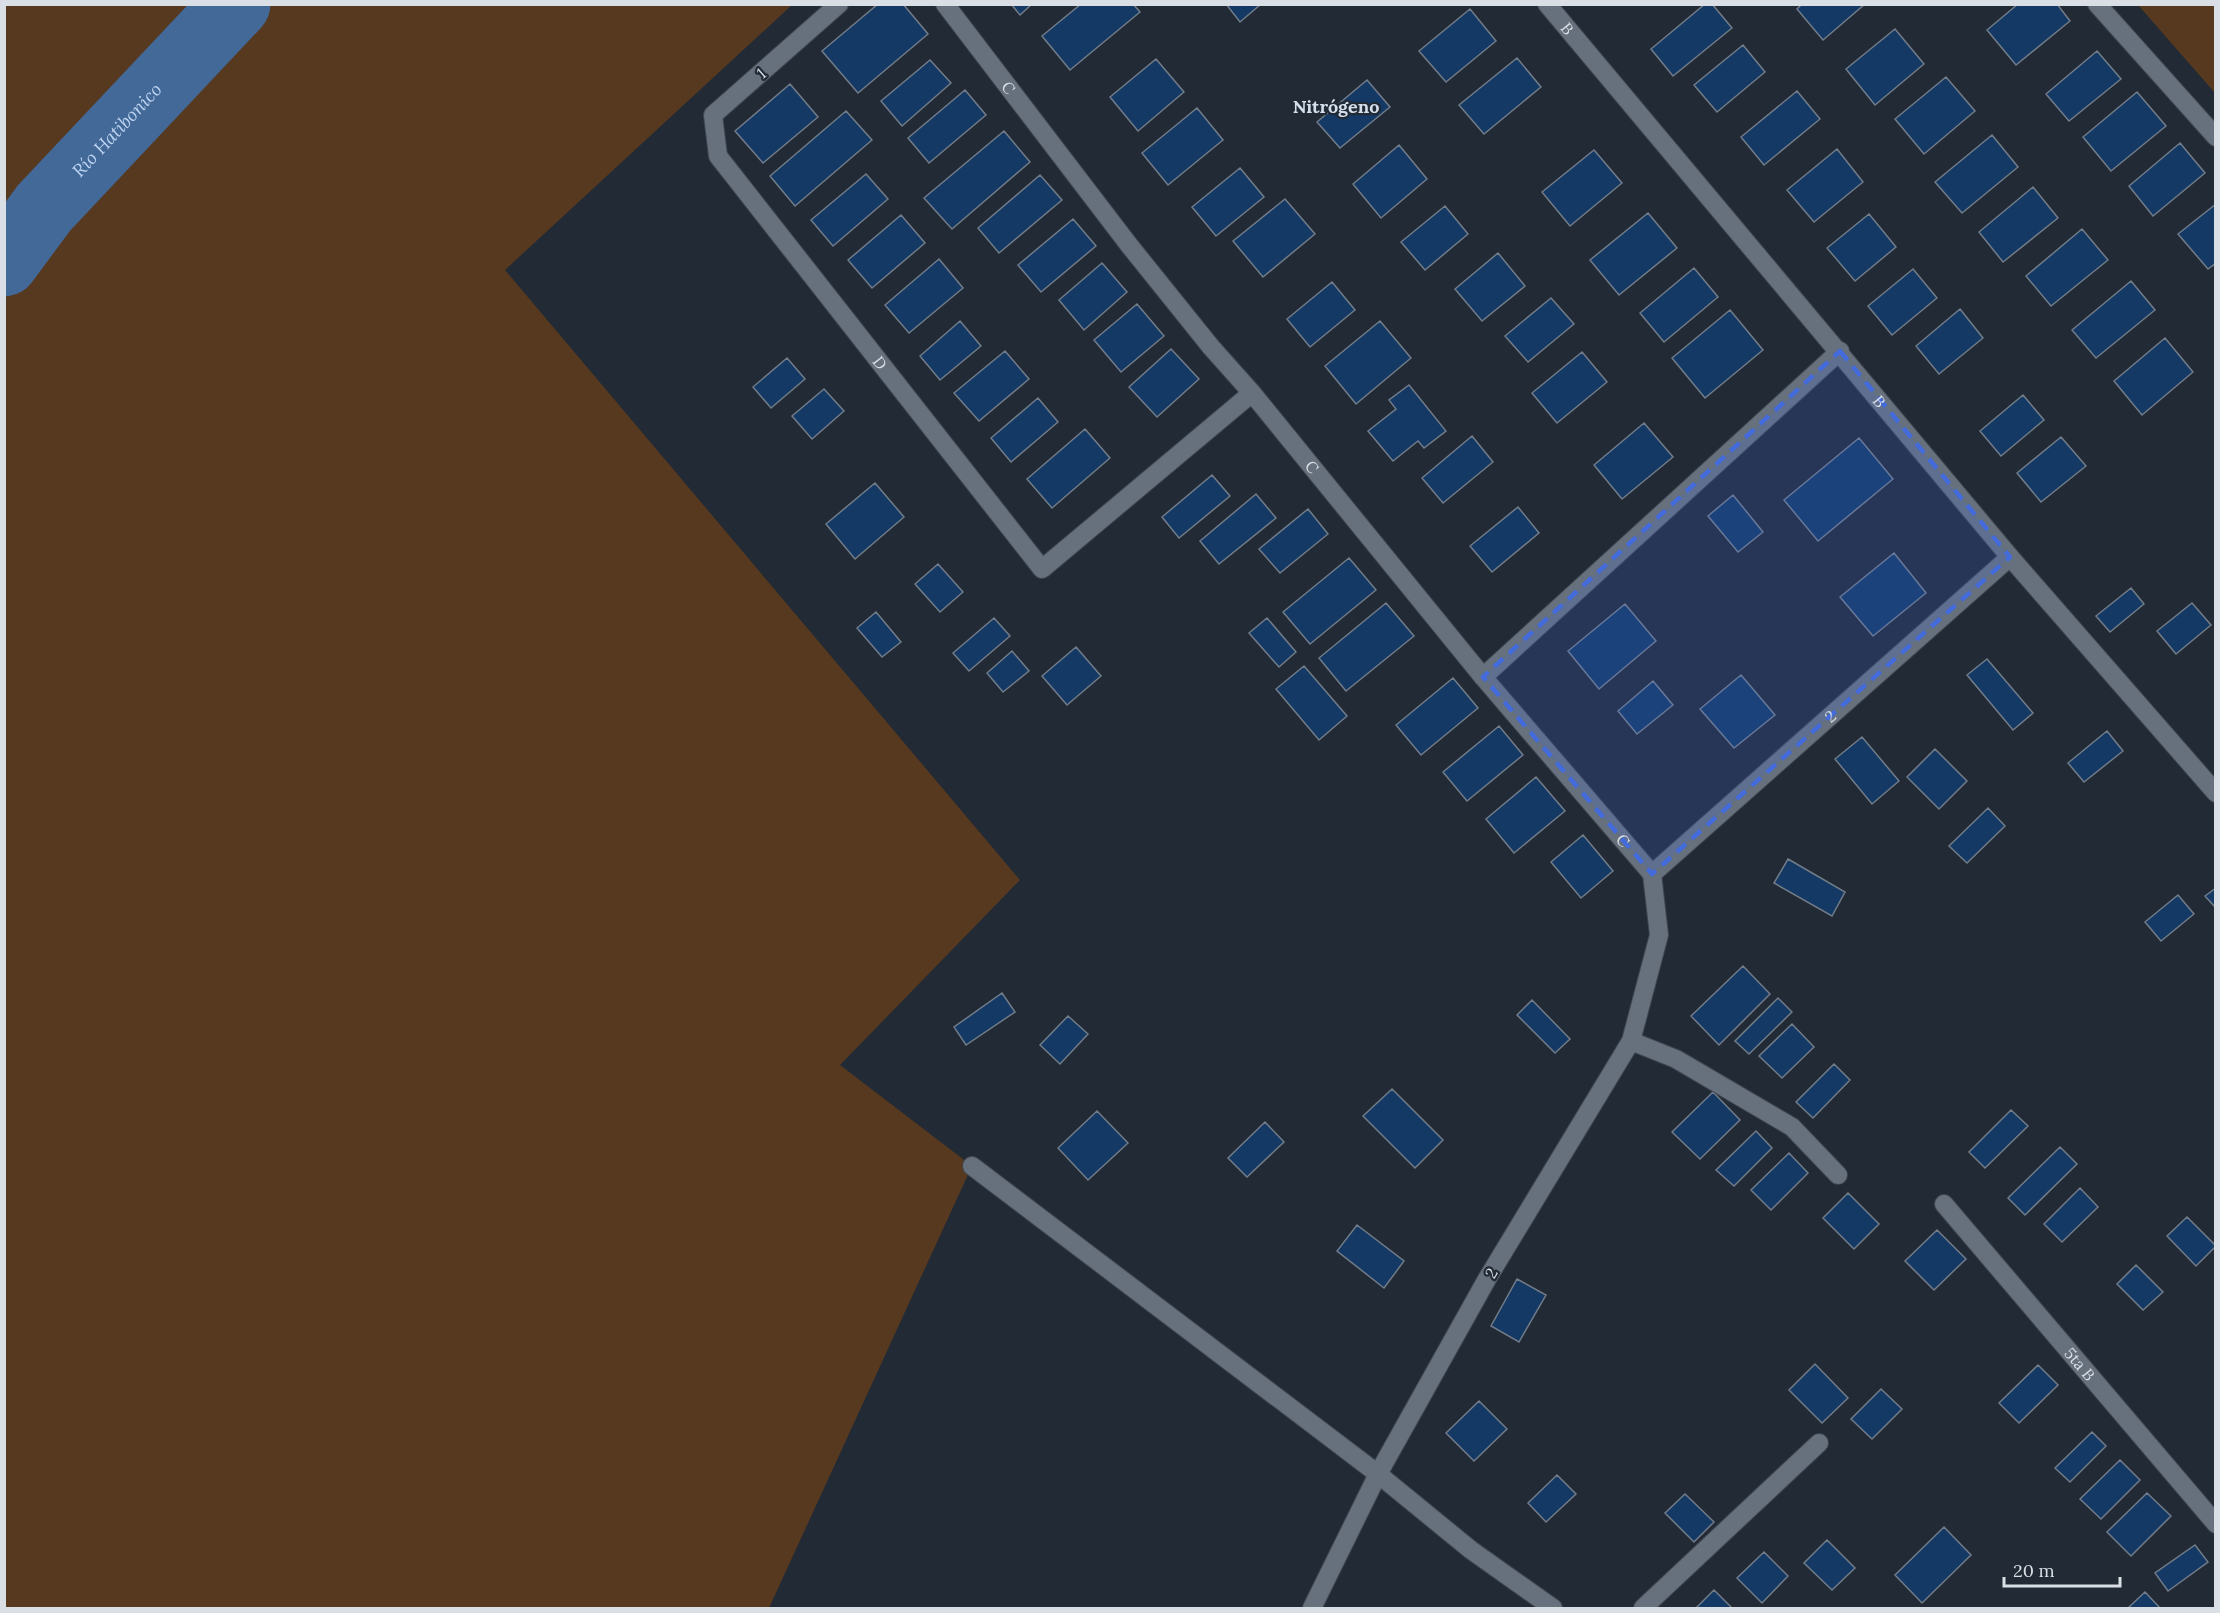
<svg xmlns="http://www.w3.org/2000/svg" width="2220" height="1613" font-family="Lora,serif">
<rect width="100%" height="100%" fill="#212a35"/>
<path fill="#57391f" d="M5,5H792L505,270L1020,880L840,1065L972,1166L769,1608H5Z
M2138,5H2215V93Z"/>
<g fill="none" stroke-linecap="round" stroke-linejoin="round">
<path stroke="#436998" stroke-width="69" id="s1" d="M4,262L44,208L236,4"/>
</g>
<path fill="#133964" stroke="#727c89" stroke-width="1.5" d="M878,4H903L928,34L858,93L822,51Z
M1011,4H1032L1020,15Z
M1081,4H1133L1140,12L1070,70L1042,36Z
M1226,4H1261L1240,22Z
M1705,4H1712L1732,28L1673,76L1651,49Z
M1802,4H1865L1823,40L1797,9Z
M2018,4H2057L2070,21L2016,65L1987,30Z
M1470,9L1496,41L1446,82L1419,51Z
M1895,29L1924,64L1875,105L1846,69Z
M1743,45L1765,72L1717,112L1694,85Z
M2097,51L2121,79L2069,121L2046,94Z
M1517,58L1541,87L1484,134L1459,105Z
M1156,59L1184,92L1138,131L1110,97Z
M930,60L951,83L902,126L881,101Z
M1946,77L1975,111L1924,154L1895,119Z
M1367,80L1390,107L1340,148L1317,122Z
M790,84L818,117L763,163L735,131Z
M965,90L986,115L929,163L908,138Z
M1797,91L1820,119L1764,165L1741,137Z
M2137,92L2166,126L2111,171L2083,137Z
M1197,108L1223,140L1168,185L1142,153Z
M846,111L872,140L795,206L770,176Z
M1004,131L1030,162L952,229L924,198Z
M1992,135L2018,167L1962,213L1935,182Z
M2180,143L2205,173L2153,216L2129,186Z
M1399,145L1427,179L1381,218L1353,184Z
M1837,149L1863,182L1814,222L1787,190Z
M1594,150L1622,183L1570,226L1542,192Z
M1240,168L1264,197L1216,236L1192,207Z
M866,174L888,199L833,246L811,220Z
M1040,175L1062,200L999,253L978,228Z
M2033,187L2058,218L2003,262L1979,232Z
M1285,199L1315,234L1263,277L1233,241Z
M2216,204V263L2208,269L2178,234Z
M1445,206L1468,234L1425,270L1401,242Z
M1648,213L1677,248L1619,295L1590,260Z
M1869,214L1896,247L1855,281L1827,248Z
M901,215L925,243L872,288L848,260Z
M1073,219L1096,246L1041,292L1018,265Z
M2082,229L2108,260L2051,306L2026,276Z
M1498,253L1525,286L1482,321L1455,289Z
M939,259L963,288L909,333L885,305Z
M1102,263L1127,292L1084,330L1059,300Z
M1694,268L1718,297L1664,342L1640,313Z
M1913,269L1937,298L1892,335L1868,306Z
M2131,281L2155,310L2096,358L2072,330Z
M1332,282L1355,310L1310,347L1287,319Z
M1551,298L1574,324L1528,362L1505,336Z
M1137,304L1164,336L1121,372L1094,340Z
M1960,309L1983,338L1939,374L1916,346Z
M1730,310L1763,350L1705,398L1672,358Z
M960,321L981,346L940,380L920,356Z
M1380,321L1411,358L1356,404L1325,366Z
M2165,338L2193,372L2142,415L2114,381Z
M1171,349L1199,379L1157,417L1129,387Z
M1005,351L1029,379L979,421L954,393Z
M1582,352L1607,382L1557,423L1532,393Z
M787,358L805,379L771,408L753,387Z
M1409,385L1446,431L1424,448L1418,441L1393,461L1368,431L1396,409L1389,400Z
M824,389L844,411L812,439L792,416Z
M2023,395L2044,420L2001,456L1980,431Z
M1038,398L1058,422L1011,462L991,438Z
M1644,423L1673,457L1622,499L1594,465Z
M1085,429L1110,458L1052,508L1027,479Z
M1472,436L1493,462L1443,503L1422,478Z
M2061,437L2086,466L2041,502L2017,473Z
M1859,438L1893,479L1818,541L1784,500Z
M1212,475L1230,496L1179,538L1162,517Z
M875,483L904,517L855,559L826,524Z
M1256,494L1276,518L1219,564L1200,541Z
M1733,495L1763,532L1738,552L1708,516Z
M1518,507L1539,533L1492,572L1470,546Z
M1308,509L1328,534L1280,573L1259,549Z
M1894,553L1926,593L1873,636L1840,597Z
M1349,558L1376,590L1310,644L1283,612Z
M938,564L963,592L940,612L915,584Z
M2131,588L2144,604L2110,632L2096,616Z
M1386,603L1414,636L1346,691L1319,658Z
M2192,603L2211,625L2176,654L2157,631Z
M1625,604L1656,641L1599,689L1568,651Z
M876,612L901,642L882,657L857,628Z
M994,618L1010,636L969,671L953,653Z
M1267,618L1296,652L1279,667L1249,633Z
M1076,647L1101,676L1067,705L1042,676Z
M1012,651L1029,671L1003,692L987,673Z
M1987,659L2033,713L2013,730L1967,675Z
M1304,666L1347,716L1319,740L1276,689Z
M1741,675L1775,715L1734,748L1700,709Z
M1453,678L1478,708L1421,755L1396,725Z
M1653,681L1673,705L1637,734L1618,711Z
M1499,726L1523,755L1467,801L1443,772Z
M2107,731L2123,751L2084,782L2068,763Z
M1862,737L1899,781L1872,804L1835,759Z
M1935,749L1967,781L1939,809L1907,777Z
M1536,777L1565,811L1514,853L1486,819Z
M1988,808L2005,826L1967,863L1949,846Z
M1583,835L1613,871L1581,898L1551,862Z
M1788,859L1845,892L1832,916L1774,883Z
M2216,888V908L2205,896Z
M2178,895L2194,914L2161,941L2145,922Z
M1743,966L1770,994L1719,1045L1691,1016Z
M1002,993L1015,1012L966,1045L954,1027Z
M1778,998L1792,1012L1749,1054L1735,1041Z
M1532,1000L1570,1039L1555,1053L1517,1015Z
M1068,1016L1088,1034L1060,1064L1040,1045Z
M1792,1024L1814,1047L1782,1078L1759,1056Z
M1834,1064L1850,1080L1813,1118L1796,1102Z
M1392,1089L1443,1140L1415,1168L1363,1116Z
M1713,1092L1740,1120L1700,1159L1672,1132Z
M2011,1110L2028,1126L1985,1168L1969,1152Z
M1097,1111L1128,1143L1088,1180L1058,1148Z
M1265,1122L1284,1142L1247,1177L1228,1158Z
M1756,1131L1772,1148L1734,1186L1716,1170Z
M2060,1147L2077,1164L2025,1215L2008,1198Z
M1789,1153L1808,1173L1771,1210L1751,1190Z
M2080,1188L2098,1207L2062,1242L2044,1224Z
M1848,1193L1879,1224L1854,1249L1823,1218Z
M2187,1217L2216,1246L2196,1266L2167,1236Z
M1357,1225L1404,1261L1384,1288L1337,1251Z
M1937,1230L1966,1259L1934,1290L1905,1261Z
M2136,1265L2163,1292L2143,1310L2117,1284Z
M1517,1279L1546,1295L1519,1342L1491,1326Z
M1815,1364L1848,1398L1822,1423L1789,1390Z
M2038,1365L2058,1385L2019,1423L1999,1403Z
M1881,1389L1902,1409L1872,1439L1851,1419Z
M1479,1401L1507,1429L1474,1461L1446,1433Z
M2092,1432L2106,1446L2070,1482L2055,1468Z
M2120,1460L2140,1480L2101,1519L2080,1499Z
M1557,1475L1576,1494L1546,1522L1528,1503Z
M2147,1493L2171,1516L2131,1556L2107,1532Z
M1685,1494L1714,1522L1694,1542L1665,1513Z
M1944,1527L1971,1555L1922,1603L1895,1575Z
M1827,1540L1855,1568L1832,1590L1804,1563Z
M2195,1545L2208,1562L2168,1591L2155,1573Z
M1764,1552L1788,1576L1762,1603L1737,1578Z
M1714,1590L1732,1608H1696Z
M2145,1592L2160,1608H2128Z"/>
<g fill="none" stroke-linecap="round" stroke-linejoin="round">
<g stroke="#414751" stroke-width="20">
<g id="minor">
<path id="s2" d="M839,4L713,115L718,156L1042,569L1252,393"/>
<path id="s3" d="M945,4L1129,245L1211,347L1252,393L1483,677L1652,874L1659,935L1631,1041L1487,1279L1378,1474L1312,1608"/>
<path id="s4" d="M1547,4L2010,557L2216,793"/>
<path d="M2097,4L2216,137"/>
<path d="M1483,677L1840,351"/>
<path id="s5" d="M1652,874L2010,557"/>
<path d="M1631,1041L1676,1059L1792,1127L1838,1175"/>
<path d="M972,1166L1378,1474L1471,1550L1553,1608"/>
<path id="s6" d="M1944,1204L2216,1524"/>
<path d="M1643,1608L1819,1443"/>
</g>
</g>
<use href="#minor" stroke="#67717d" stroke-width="18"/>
</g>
<path fill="#436bdb" fill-opacity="0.2" stroke="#436bdb" stroke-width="4.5" stroke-dasharray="12 8" stroke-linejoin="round" d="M1840,351L2010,557L1652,874L1483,677Z"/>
<g text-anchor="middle" stroke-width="4.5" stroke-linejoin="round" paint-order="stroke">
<g font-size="16" fill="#dadfe6" stroke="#212a35">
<text dy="6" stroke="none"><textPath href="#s4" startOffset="32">B</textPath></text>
<text transform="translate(761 73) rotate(-41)" y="6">1</text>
<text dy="6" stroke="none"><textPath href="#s3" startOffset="105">C</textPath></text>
<text dy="6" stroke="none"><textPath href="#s2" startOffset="472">D</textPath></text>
<text dy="6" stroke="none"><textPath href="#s4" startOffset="518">B</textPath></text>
<text dy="6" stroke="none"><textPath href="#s3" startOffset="591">C</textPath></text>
<text dy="6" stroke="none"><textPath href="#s5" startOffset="238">2</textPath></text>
<text dy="6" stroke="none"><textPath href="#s3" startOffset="1077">C</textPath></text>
<text transform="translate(1491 1273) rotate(-59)" y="6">2</text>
<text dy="6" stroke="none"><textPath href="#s6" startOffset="210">5ta B</textPath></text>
</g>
<g font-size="18" font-weight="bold" fill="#d4dfee" stroke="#212a35">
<text x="1336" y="113">Nitrógeno</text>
</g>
<g font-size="18" font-style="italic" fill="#bed5f1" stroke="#212a35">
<text dy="6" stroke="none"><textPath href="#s1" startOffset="174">Río Hatibonico</textPath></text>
</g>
</g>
<rect width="2220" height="1613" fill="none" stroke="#dadfe6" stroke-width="12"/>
<path d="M2004 1577v9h116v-9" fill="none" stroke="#dadfe6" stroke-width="3"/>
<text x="2013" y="1577" font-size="18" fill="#dadfe6" stroke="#212a35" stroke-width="4.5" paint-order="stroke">20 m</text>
</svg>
